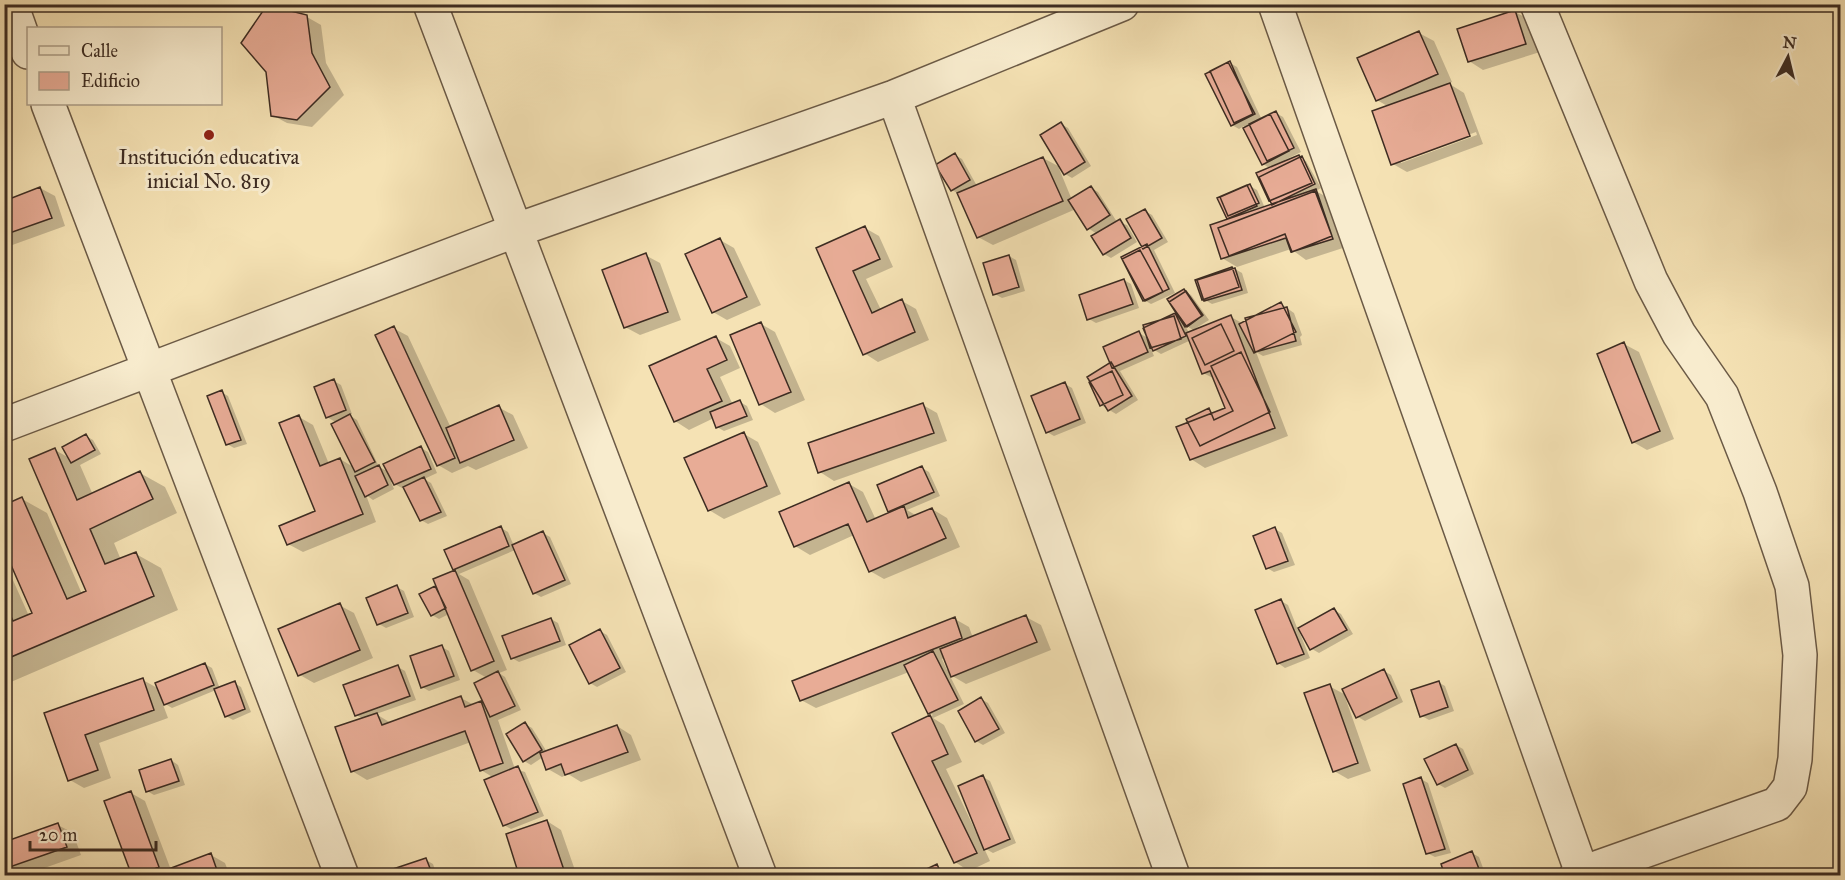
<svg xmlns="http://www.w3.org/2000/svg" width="1845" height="880" font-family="'IM FELL Great Primer',serif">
<rect width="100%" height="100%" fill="#f5e2b4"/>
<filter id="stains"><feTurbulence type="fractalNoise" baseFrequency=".00333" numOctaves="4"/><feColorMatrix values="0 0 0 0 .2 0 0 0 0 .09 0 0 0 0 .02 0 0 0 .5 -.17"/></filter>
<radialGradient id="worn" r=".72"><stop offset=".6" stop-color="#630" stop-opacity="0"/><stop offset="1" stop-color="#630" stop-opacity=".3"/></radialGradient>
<path fill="#0003" fill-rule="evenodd" d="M1515,12L1530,20L1540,52L1483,70L1469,61Z
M307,17L321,25L326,63L344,95L312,127L287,123L272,115Z
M1419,33L1434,41L1452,82L1448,83L1464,93L1483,144L1407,172L1393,164L1389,107L1377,100ZM1476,132L1477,135L1401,163V160Z
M1230,63L1237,67L1262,120L1276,113L1283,117L1301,152L1285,160L1286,163L1299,157L1306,161L1321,188L1316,191L1330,199L1346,247L1306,260L1291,249L1237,267L1222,258L1229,220L1219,199L1250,186L1257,190L1265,208L1274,205L1271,169L1263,164L1244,126L1239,129L1232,125Z
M1061,124L1068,128L1091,166L1072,178L1065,174Z
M955,155L962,159L977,186L1043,158L1058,166L1072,200L1091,188L1098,192L1117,222L1127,225L1137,242L1111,258L1104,254L1097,234L1088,228L1076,209L993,245L978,237L959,194L952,190Z
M40,188L55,196L65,226L4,248V202Z
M1145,211L1152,215L1168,242L1154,250L1175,293L1151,304L1144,300Z
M865,228L879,236L893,267L866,279L881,310L902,301L916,309L929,340L878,362L864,353L818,249Z
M720,240L734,248L761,305L727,320L713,312Z
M645,255L660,263L681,320L640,335L625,327Z
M1009,256L1016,260L1025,291L1002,298L995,294Z
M1235,269L1242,273L1248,293L1212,304L1205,300Z
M1124,280L1131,284L1139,308L1096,323L1089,319Z
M1184,291L1191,295L1209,320L1193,330L1185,325L1189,333L1231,317L1242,323L1281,304L1294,313L1302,335L1300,337L1302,345L1263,356L1256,352L1288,436L1205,468L1191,459L1178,428L1209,410L1215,414L1227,409L1215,379L1203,373L1191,340L1161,354L1151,348L1175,315L1182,319Z
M761,324L775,332L805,400L775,413L761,404L732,336Z
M393,328L408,336L451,428L498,407L513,415L528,448L476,470L468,466L452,473L438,465Z
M1139,333L1146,337L1154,356L1120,371L1138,400L1116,414L1101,405L1112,364Z
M716,338L730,346L740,368L720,377L733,405L740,402L747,406L753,420L724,431L717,427L714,418L689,430L675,421Z
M1624,344L1639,352L1674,439L1647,450L1633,442Z
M334,381L341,385L352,414L349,415L357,420L379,467L389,472L421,448L428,452L437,473L424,479L431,483L447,516L428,524L421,520L405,487L402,488L391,482L394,489L373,500L366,495L376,522L303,552L288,544L317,512L299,417L313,425L329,464L340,459L355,468L337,423L327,417Z
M1065,384L1072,388L1086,423L1054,436L1047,432Z
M221,392L228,396L247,444L234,448L227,444Z
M923,405L937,413L947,441L834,481L820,472Z
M744,434L758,442L781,494L724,519L709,510Z
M86,436L93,440L101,454L80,465L93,495L140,473L165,487L177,513L114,543L121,560L136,554L161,568L178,610L4,685V560L29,616L34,613L22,499L47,513L82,594L88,592L55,450L71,459Z
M922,468L929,472L940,496L907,510L917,516L932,509L947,518L960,547L884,579L870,571L854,535L810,555L795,546L849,484L863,492L876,520L893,513L889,510Z
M501,528L508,532L514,546L543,533L550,537L571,584L541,597L534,593L515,550L459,574L469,580L507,670L499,673L505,677L521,710L498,720L515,769L525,772L544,816L511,829L504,825L494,778L481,770L471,742L367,780L352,771L364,719L356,715L398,667L405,671L416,700L376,714L391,723L461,698L474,705L481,702L487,706V678L473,670L449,614L439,619L432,615L435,588L438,589L434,580L457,571L454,569Z
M1275,529L1282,533L1295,565L1274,572L1267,568Z
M397,587L404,591L414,617L386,628L379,624Z
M1281,601L1288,605L1298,630L1334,610L1341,614L1353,634L1319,653L1312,649L1301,630L1299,631L1310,658L1285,668L1278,663Z
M339,605L354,613L373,658L314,683L300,675Z
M1026,617L1041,625L1051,650L966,684L949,674L964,704L933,718L944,725L962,762L946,769L976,832L978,830L983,777L990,781L1016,843L993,853L984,848L990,861L969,871L955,862L894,734L933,715L929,713L909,672L816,708L801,700L955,619L969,627L973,638ZM945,658L949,669L947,670L942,659Z
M551,619L558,623L566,645L519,662L512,658Z
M600,631L607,635L626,672L597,687L590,683Z
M442,647L449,651L460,680L429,691L422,687Z
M205,664L212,668L220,689L234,683L241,687L251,712L233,720L226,716L216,690L172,708L162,702L168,718L99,743L111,778L84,788L70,780L46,714L143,680L159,689Z
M1384,671L1391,675L1403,702L1365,721L1358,717Z
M1438,682L1445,686L1454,711L1429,720L1422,716Z
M1329,686L1344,694L1371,771L1348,779L1334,771Z
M981,699L988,703L1005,733L983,745L976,741Z
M525,724L532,728L547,752L617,726L631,735L641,760L581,782L568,774L562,777L548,769L543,757L531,765L524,761Z
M1456,745L1463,749L1474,774L1445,788L1438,784Z
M171,760L178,765L185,785L154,795L147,791Z
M1421,779L1428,783L1451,853L1435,857L1427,853Z
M131,793L145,801L171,870L211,855L225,863L230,876H134Z
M547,821L561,830L577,876H512L520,873Z
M58,825L73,833L81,855L22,876H4V844Z
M1472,853L1479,857L1486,876H1447Z
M426,860L433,864L437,876H393Z
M937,866L944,870L946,876H916Z"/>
<path fill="#e8ac96" stroke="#3d2c22" stroke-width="1.5" d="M267,5L307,15L312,53L330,87L297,120L271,116L266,72L241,43Z
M1515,10L1526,44L1468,62L1457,29Z
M1419,31L1438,74L1376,101L1357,58Z
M1230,61L1253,114L1234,123L1210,71Z
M1228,62L1255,114L1231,126L1205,74Z
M1450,83L1470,136L1391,165L1372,111Z
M1276,111L1294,148L1267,161L1249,124Z
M1270,114L1289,151L1262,165L1243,128Z
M1061,122L1085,162L1064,175L1040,135Z
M955,153L970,180L951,191L935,165Z
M1299,155L1312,183L1269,201L1256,173Z
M1302,156L1315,184L1272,205L1259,177Z
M1043,157L1063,201L977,238L957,193Z
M1250,184L1259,203L1228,216L1220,197Z
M1247,185L1257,206L1227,219L1217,198Z
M1091,186L1110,215L1087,230L1068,200Z
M40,187L52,218L4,235V201Z
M1316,189L1333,239L1291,252L1286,238L1221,259L1210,225Z
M1315,191L1332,236L1292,252L1285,234L1229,256L1218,228Z
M1145,209L1162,238L1143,249L1126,219Z
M1120,219L1131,238L1103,255L1091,236Z
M865,226L880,259L853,271L872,313L902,299L915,332L863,355L816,248Z
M720,238L747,297L712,313L685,254Z
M1147,244L1169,289L1143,301L1121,257Z
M1140,250L1163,292L1145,301L1122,259Z
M646,253L668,312L624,328L602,270Z
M1009,255L1019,287L993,295L983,263Z
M1232,267L1239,287L1202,300L1195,280Z
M1235,268L1242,290L1204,301L1197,280Z
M1124,279L1133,304L1087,320L1079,295Z
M1184,289L1202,316L1185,327L1167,299Z
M1186,291L1203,315L1187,327L1169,302Z
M1281,302L1296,332L1254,353L1239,324Z
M1287,307L1296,341L1255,352L1245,318Z
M1175,313L1186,336L1153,351L1143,328Z
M1231,315L1275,428L1190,460L1176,427L1225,408L1210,371L1202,374L1186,333Z
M1174,316L1181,339L1150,348L1143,325Z
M761,322L791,392L759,405L730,335Z
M1221,324L1234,351L1205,365L1192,338Z
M394,326L455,458L437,466L375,335Z
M1139,331L1148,352L1112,368L1103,347Z
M716,336L727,360L707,369L722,401L674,422L649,366Z
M1624,342L1660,431L1632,443L1597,354Z
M1241,352L1270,412L1200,446L1186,419L1209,408L1214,420L1233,411L1211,366Z
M1111,362L1132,396L1108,411L1087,377Z
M1112,371L1123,395L1100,406L1089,382Z
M334,379L346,410L326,418L314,387Z
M1065,382L1080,419L1046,433L1031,396Z
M222,390L241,440L226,445L207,396Z
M740,400L747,416L716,428L710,412Z
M923,403L934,433L818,473L808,443Z
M499,405L514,440L460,463L446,428Z
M350,414L375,462L355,472L331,424Z
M299,415L320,466L340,458L363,514L287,545L279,526L315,511L279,423Z
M744,432L767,486L708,511L684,458Z
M86,434L95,450L71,463L62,447Z
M421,446L431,469L394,485L383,464Z
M55,448L77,500L140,471L153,499L90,529L105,564L136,552L154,596L4,660V601L13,621L32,613L4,549V505L22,497L67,599L86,591L29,459Z
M379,465L388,485L365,497L355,476Z
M922,466L934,492L888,512L877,485Z
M424,477L441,512L420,521L403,487Z
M849,482L867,522L904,506L908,518L932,508L946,538L869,572L848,524L794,547L779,512Z
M501,526L509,546L453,570L444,550Z
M1275,527L1288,561L1266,569L1253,536Z
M543,531L565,580L533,594L512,545Z
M455,570L494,661L471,671L433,579Z
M397,585L408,613L377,625L366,598Z
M435,586L446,608L431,616L419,594Z
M1281,599L1304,654L1277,664L1255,610Z
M340,603L360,650L298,676L278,629Z
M1334,608L1347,630L1310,650L1298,628Z
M1026,615L1037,642L951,677L940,649Z
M955,617L962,638L800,701L792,681Z
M551,618L560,641L511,659L502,636Z
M600,629L620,668L589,684L569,645Z
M442,645L454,676L421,688L410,656Z
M933,651L958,700L928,714L904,665Z
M205,663L214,685L164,705L155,683Z
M398,665L410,696L355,716L343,685Z
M1384,669L1397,698L1356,718L1342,689Z
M498,671L515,706L490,717L474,683Z
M143,678L154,710L85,735L98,770L68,781L44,713Z
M235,681L245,709L225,717L214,689Z
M1439,681L1448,707L1420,717L1411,690Z
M1330,684L1358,763L1333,772L1304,693Z
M461,696L465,707L481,701L503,763L480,771L465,731L351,772L335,727L377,713L382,725Z
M981,697L999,729L975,742L958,711Z
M930,715L948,754L932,761L977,853L954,863L892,733Z
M525,722L542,750L523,762L506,734Z
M617,725L628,752L565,775L561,764L546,770L540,753Z
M1456,744L1468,770L1437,785L1424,759Z
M171,759L179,781L146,792L139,770Z
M518,766L538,812L503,826L484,780Z
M983,775L1010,839L984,850L958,786Z
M1421,777L1445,849L1426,854L1403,784Z
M131,791L159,867L137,876H132L104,801Z
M547,820L566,876H508L518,872L506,834Z
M58,823L67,847L4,869V842Z
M1472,851L1481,874L1445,876L1441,864Z
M211,853L219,876H150Z
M426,858L433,876H392L390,870Z
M937,864L942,876H912Z
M1430,870L1432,876H1414Z"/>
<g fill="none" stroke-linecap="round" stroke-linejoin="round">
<g stroke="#6b5a46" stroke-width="36">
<path id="minor" d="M11,4L28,52
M430,4L760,876
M1275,4L1582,873L1576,876
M1537,4L1651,281L1679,334L1722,396L1760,492L1792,586L1800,655L1795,759L1790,787L1777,804L1582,873
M894,97L1173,876
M48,104L342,876
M4,425L514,231L894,97L1122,4"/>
</g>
<use href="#minor" stroke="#f8ecce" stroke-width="33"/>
</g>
<circle fill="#8f2418" stroke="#f8ecce" stroke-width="2" cx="209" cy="135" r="6"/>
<g text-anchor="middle" stroke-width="6" stroke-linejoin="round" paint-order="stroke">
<g font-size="21" fill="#3d2c22" stroke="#f8ecce">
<text x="209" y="164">Institución educativa<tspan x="209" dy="24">inicial No. 819</tspan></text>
</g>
</g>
<rect width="1845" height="880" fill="none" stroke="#f5e2b4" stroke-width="24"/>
<rect x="6" y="6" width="1833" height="868" fill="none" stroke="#3d2c22" stroke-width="3"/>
<rect x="12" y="12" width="1821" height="856" fill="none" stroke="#3d2c22" stroke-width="1.5"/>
<rect x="27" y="27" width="195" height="78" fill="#f8ecce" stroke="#ad9f89" stroke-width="1.5"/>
<rect x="39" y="46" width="30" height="9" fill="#f8ecce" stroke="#ad9f89" stroke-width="1.5"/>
<text x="81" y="57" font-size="18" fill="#3d2c22">Calle</text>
<rect x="39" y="72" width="30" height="18" fill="#e8ac96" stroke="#ad9f89" stroke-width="1.5"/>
<text x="81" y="87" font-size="18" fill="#3d2c22">Edificio</text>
<g transform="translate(1788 57) rotate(7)" stroke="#f8ecce" stroke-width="4.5" paint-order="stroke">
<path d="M0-4.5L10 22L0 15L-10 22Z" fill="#3d2c22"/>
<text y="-9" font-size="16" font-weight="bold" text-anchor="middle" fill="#3d2c22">N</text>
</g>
<path d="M30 841v9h126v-9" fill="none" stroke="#3d2c22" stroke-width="3"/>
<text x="39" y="841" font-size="18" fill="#3d2c22" stroke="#f8ecce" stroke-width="4.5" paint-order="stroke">20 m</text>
<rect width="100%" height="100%" filter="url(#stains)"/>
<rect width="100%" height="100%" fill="url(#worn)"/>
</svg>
